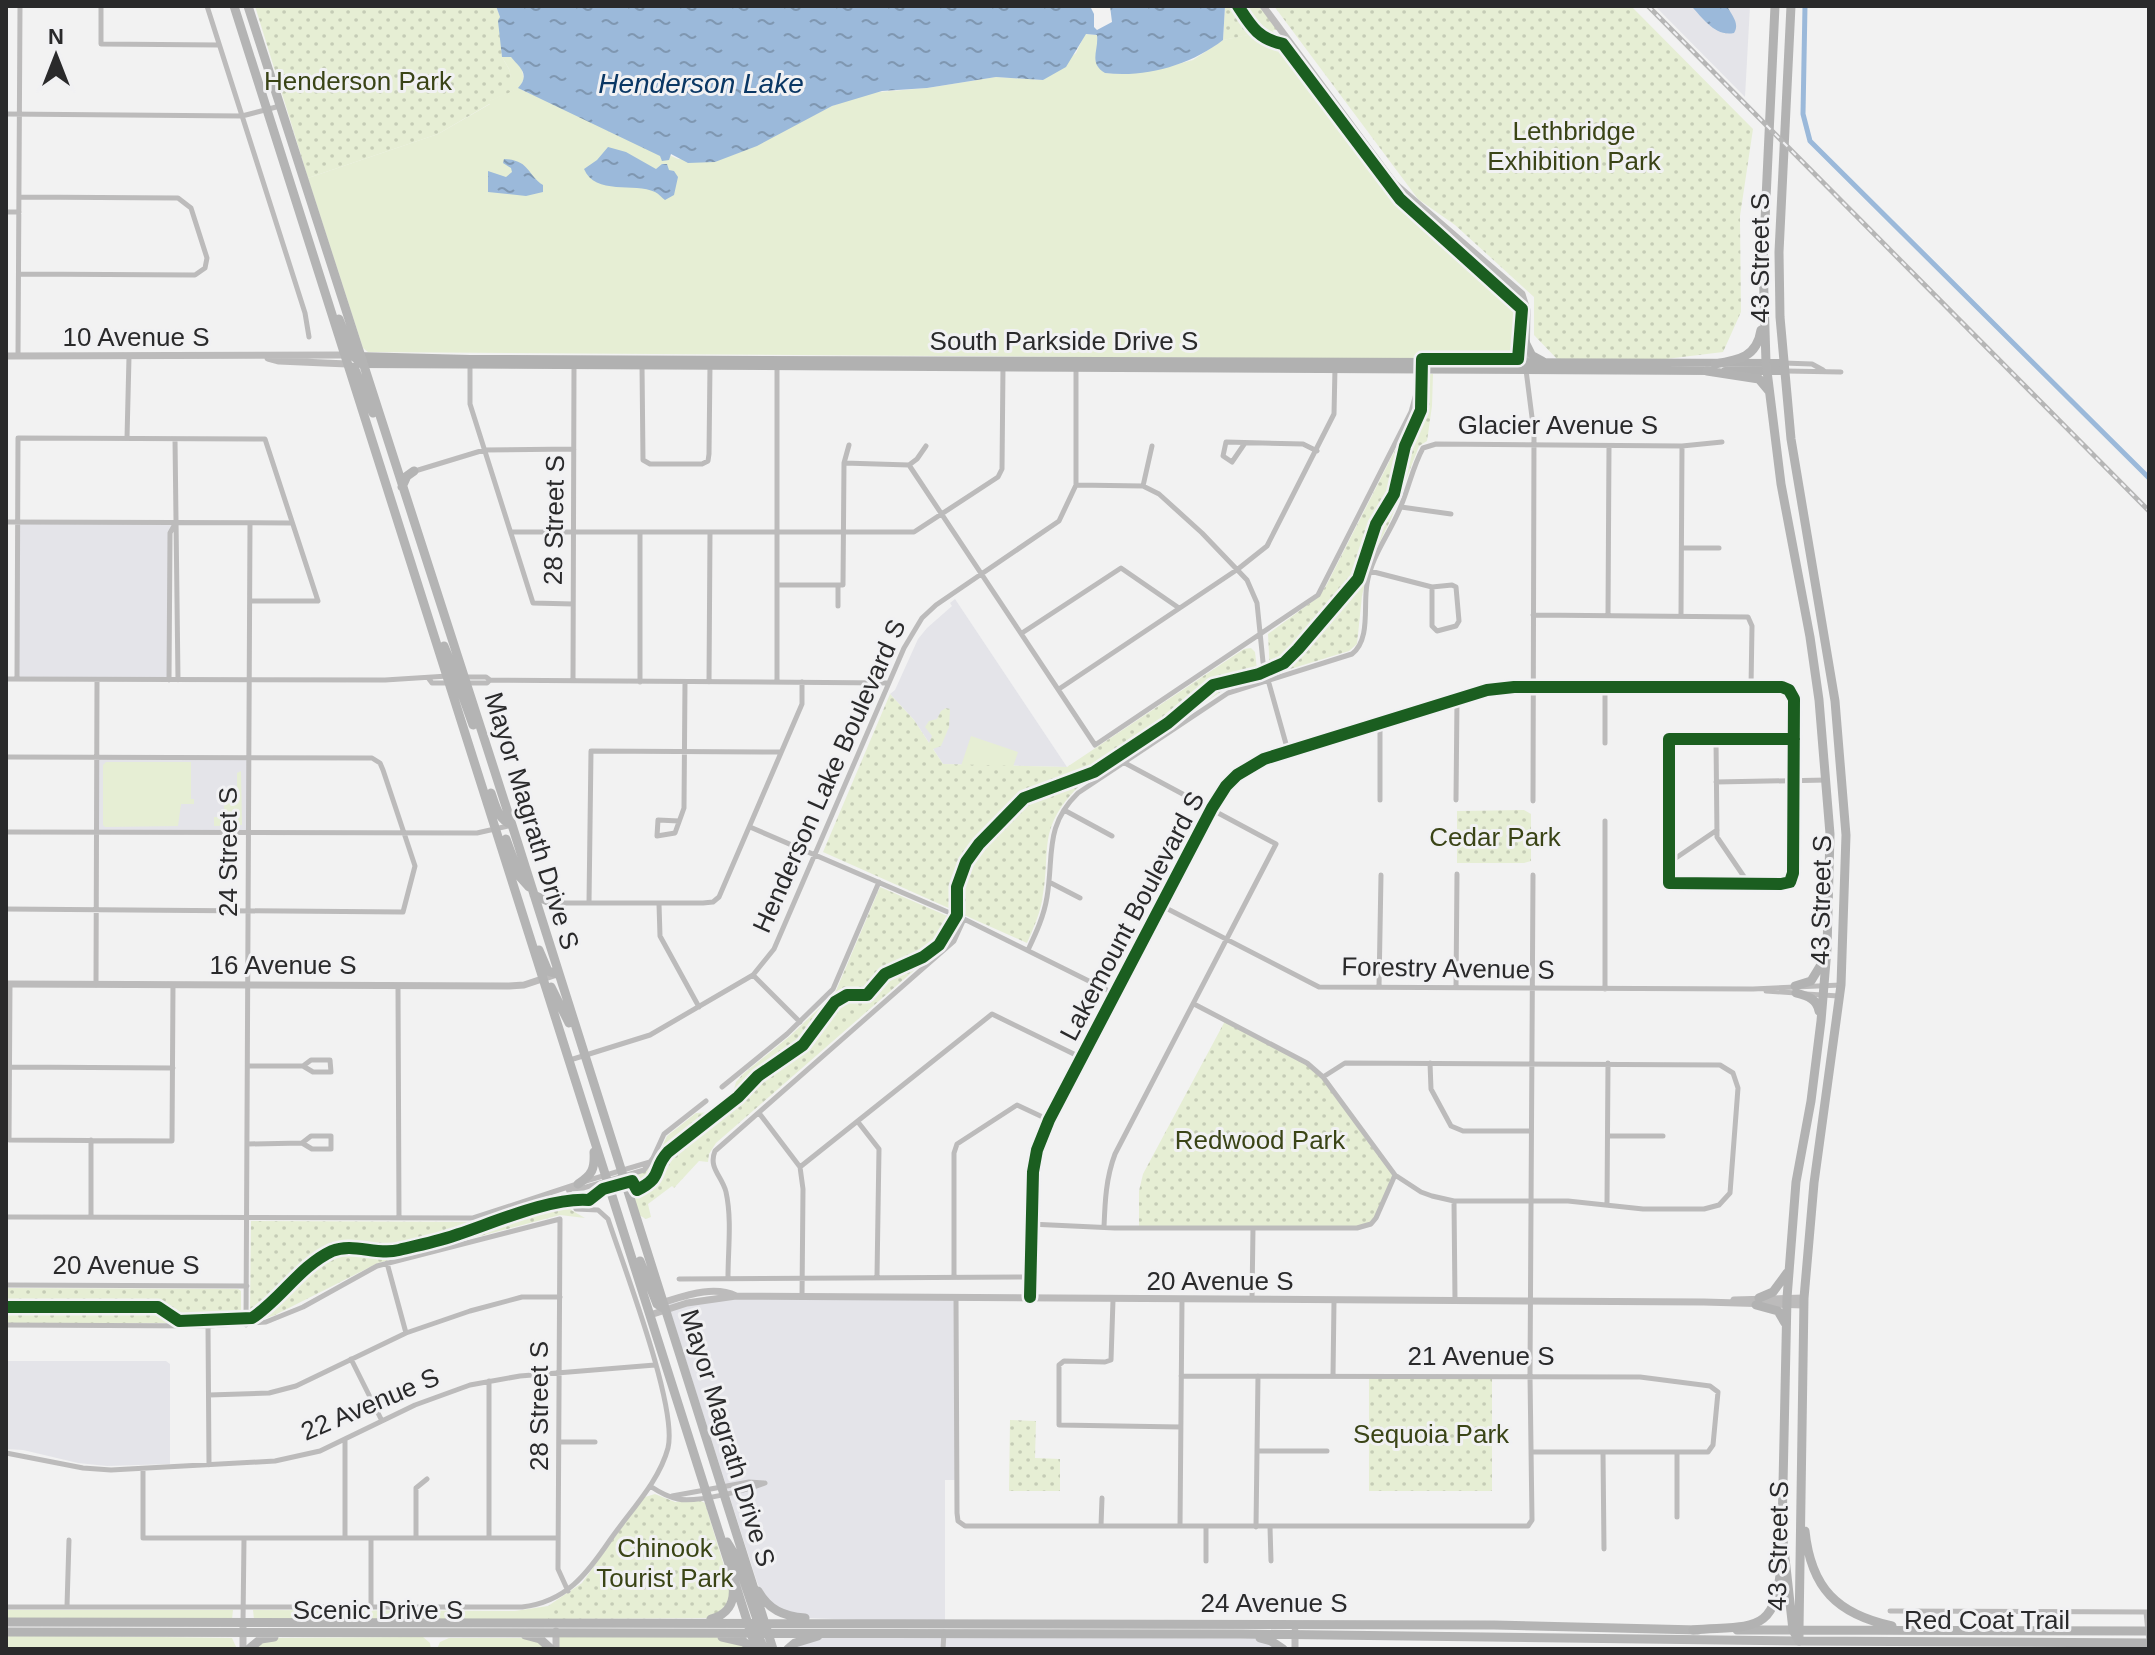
<svg xmlns="http://www.w3.org/2000/svg" width="2155" height="1655" font-family="Helvetica,sans-serif">
<defs>
<pattern id="park-dots" width="8" height="8" patternUnits="userSpaceOnUse" patternTransform="scale(2)"><rect width="8" height="8" fill="#e6eed4"/><path d="M2 2h.1M6 6h.1" fill="none" stroke="#c5ccb6" stroke-width="1.8" stroke-linecap="round"/></pattern>
<pattern id="water-ripples" width="26" height="14" patternUnits="userSpaceOnUse" patternTransform="scale(2)"><rect width="26" height="14" fill="#9bb9da"/><path d="M2 4q2-2 4 0t4 0M15 11q2-2 4 0t4 0" fill="none" stroke="#7f97b1"/></pattern>
</defs>
<rect width="100%" height="100%" fill="#f2f2f2"/>
<path fill="#e4e4e9" d="M1655,6H1750L1745,97Z
M17,522L175,523L170,533L169,680L17,679Z
M955,599L1067,767L943,764L914,720L890,694L895,690L918,639L927,628L952,606L950,603Z
M96,757L249,758V833L97,832Z
M710,1296L956,1297V1480H945V1623L806,1618L767,1605L757,1582L668,1304Z
M6,1361H166L170,1364V1464L107,1466L78,1463L23,1450L6,1449Z
M826,1633L1241,1634L1271,1641L1282,1649H791Z"/>
<path fill="#e6eed4" d="M1272,30L1401,201L1520,306L1519,360L368,352L363,348L308,178L438,134L490,104L489,101L514,90L509,69L502,57H511L521,66L524,79L519,88L522,90L678,159L733,155L832,106L868,93L927,88L996,77L1043,80L1076,53L1085,34L1097,35L1105,73L1126,74L1170,66L1193,60L1223,40Z
M971,736L1018,752L994,823L947,808Z
M106,762H191V799H194V804H181L178,826L105,827L103,825V765Z
M241,771L242,825L214,826V817H224V790L230,787V795H237V773Z
M548,1606V1619H254L253,1610L515,1611Z
M6,1610H233L232,1619H6Z
M556,1631L714,1636L751,1649H556Z
M6,1635L232,1638L237,1649H6Z
M423,1637L430,1643L431,1649H251L272,1638Z
M449,1638H533L548,1649H437L440,1642Z"/>
<path fill="url(#park-dots)" d="M255,6H496L500,17L502,57L509,69L515,90L490,101L491,103L438,134L308,178Z
M1225,6H1263L1280,29L1223,40Z
M1274,6H1631L1753,129L1740,216L1741,312L1723,352L1666,359H1557L1534,335V297L1455,225L1418,199Z
M1422,374H1433L1432,406L1427,441L1419,446L1391,519L1369,564L1362,596L1357,644L1349,651L1277,673L1270,672L1268,634L1317,598L1326,586L1416,409Z
M1251,648L1255,652L1258,679L1225,689L1077,788C1036,831 1052,850 1042,901C1039,916 1033,929 1027,943L823,852L890,694L914,720L929,743L932,736L925,727L929,721L937,719L941,711L946,708L950,709L949,727L941,746L933,749L943,764L1067,767L1244,649Z
M1524,810L1531,814V861L1524,863H1457V811Z
M880,887L959,921L950,939L716,1143L709,1154L708,1162L699,1161L674,1188L672,1186L648,1204L651,1217L646,1219L639,1215L630,1183L632,1176L653,1166L667,1136L696,1113L713,1112L732,1097L736,1082L743,1074L790,1036L835,993Z
M1225,1021L1307,1063L1323,1077L1395,1175L1376,1218L1364,1227L1139,1228V1191L1143,1174Z
M559,1195L564,1197L571,1210L585,1218L560,1215L378,1263L273,1316L256,1321L250,1318L251,1221L477,1222Z
M6,1288L238,1289L241,1291V1320L238,1323H6Z
M1369,1376H1492V1491H1369Z
M1010,1420L1036,1421L1035,1458L1060,1459V1491H1009Z
M655,1494L675,1502L699,1500L705,1503L731,1589L730,1602L711,1618L548,1619V1606L582,1583L640,1502L645,1497Z"/>
<path fill="url(#water-ripples)" d="M496,6H1090L1094,14V27L1097,30L1112,22L1110,6H1225L1223,40C1191,65 1145,78 1105,73C1088,63 1099,50 1097,35L1086,34L1066,67L1043,80L996,77L927,88L882,91L832,106L757,146L715,162L688,163L671,154L669,160L662,161L660,156L518,88C531,74 519,67 511,57H502L498,21L500,17Z
M1691,6H1727C1732,16 1740,23 1734,33C1715,37 1703,18 1691,6Z
M608,147L626,152L656,169L662,164H667L669,170L674,171L678,177L674,195L665,200C662,198 659,194 655,192C635,182 595,196 584,169L597,160Z
M504,159C530,160 527,175 543,185V192L526,196L488,192V171L506,177L512,172L511,168L503,163Z"/>
<g fill="none" stroke-linecap="round" stroke-linejoin="round">
<path stroke="#9bb9da" stroke-width="5" d="M1805,6L1803,114L1810,141L2149,478"/>
<path stroke="#bcbbbb" stroke-width="5" d="M101,6V44L219,45
M207,6L305,313L309,337
M6,114L242,116L280,106
M6,212H19
M19,274L195,275L205,268L207,258L191,208L178,198L20,197
M18,356L20,6
M1783,363L1812,364L1823,370
M470,365V404L533,603L573,604
M642,366L643,460L650,464H702L708,461L709,454L710,365
M1526,370L1534,433L1533,801
M1786,371L1841,372
M127,438L129,357
M175,439L178,680
M1245,443L1232,462L1223,456L1226,442L1303,444L1317,451
M844,463L909,465L917,459L926,446
M909,465L1095,745L1318,595L1411,412L1417,390V368
M415,471L484,450L574,449
M1076,485L1143,486L1159,494L1202,533L1247,580L1257,603L1263,662L1288,751
M1143,486L1152,446
M1401,507L1451,514
M6,522L292,523
M511,532H914L998,477L1002,469L1003,366
M1682,548H1719
M1370,571L1432,587L1452,585L1456,587L1459,621L1456,626L1437,631L1432,626V587
M777,585H838
M838,606V585H843L844,463L849,445
M1533,615L1748,617L1752,626L1751,687
M1608,616L1609,446
M1681,616L1682,446
M1022,633L1121,568L1179,608
M462,677H486L490,680L888,683
M6,679L385,680L448,676
M17,679L18,438L265,439L318,601H250
M429,679L432,683H450
M169,680L170,533L175,524
M573,681L574,365
M640,682V532
M709,682L710,532
M777,682V367
M464,683H487L490,680
M1059,689L1238,569L1267,546L1334,414L1335,368
M1380,723V800
M1716,739L1717,837L1749,884
M1605,743V687
M6,757L372,758L380,763L383,770L415,866L403,912L6,909
M1716,782L1827,780
M1456,800L1457,700
M1064,810L1112,836
M679,821L658,820L657,836L675,833L684,808L685,682
M750,827L964,919L1115,994
M6,832L477,833L508,826
M1670,862L1717,830
M1049,882L1080,898
M553,903H703L713,902L719,897L802,704V682
M589,903L591,751L781,752
M659,904L660,936L699,1007
M1162,906L1319,987L1753,989L1841,985
M1028,950C1036,933 1044,916 1047,897C1054,856 1044,826 1078,793L1228,693L1352,654C1371,639 1363,606 1367,584C1371,556 1391,532 1401,506C1409,487 1413,466 1423,448L1436,444L1682,446L1722,442
M753,975L800,1022
M10,984L9,1140L172,1141L173,985
M96,985L97,680
M398,986L399,1217
M1379,987L1381,875
M1456,988L1457,874
M1605,989V821
M1766,991L1796,993
M1806,994L1839,996
M1194,1004L1307,1063L1323,1077L1395,1175L1421,1192L1432,1196L1454,1201H1568L1643,1209H1704L1719,1205L1730,1193L1738,1088L1733,1073L1720,1065L1345,1063L1323,1077
M570,1060L650,1035L753,975L774,949L904,648L922,618L936,605L1059,521L1076,485V366
M1430,1063L1431,1089L1451,1126L1463,1131H1531
M248,1066H303L313,1072H331L330,1060H311L303,1066
M10,1067L173,1068
M722,1087L787,1034L833,989L879,882
M759,1113L800,1167L803,1189L802,1297
M858,1122L879,1149L877,1276
M1608,1136H1663
M248,1144L302,1143L312,1149H331V1136H311L302,1143
M800,1167L992,1014L1082,1058
M586,1181L650,1162
M571,1189L583,1188L644,1170L653,1158L664,1134L706,1101
M1454,1201L1455,1300
M1607,1204L1608,1063
M6,1217L473,1218L577,1184
M91,1217V1140
M1030,1224L1115,1228H1357L1371,1224L1376,1218L1395,1175
M1104,1227C1105,1201 1106,1178 1115,1154L1276,844L1123,762
M387,1263L406,1333
M728,1277C728,1250 732,1219 726,1192C722,1176 708,1168 715,1151L954,941L964,919
M954,1277V1153L957,1144L1017,1105L1049,1120
M679,1279L1030,1277
M6,1285L247,1286
M956,1297L957,1513L958,1521L965,1526H1528L1532,1520L1530,1376L1533,875
M1030,1297L1033,1172L1037,1150L1049,1120L1212,808L1226,786L1237,775L1264,759L1487,690L1514,687H1782L1789,690L1794,699L1793,873L1790,882L1781,884L1669,883V739H1794
M1252,1299L1253,1228
M1113,1300L1111,1360L1105,1362L1064,1361L1059,1365V1425L1180,1427
M6,1325L208,1326L266,1322L303,1307L377,1266L560,1219L558,1569L568,1591
M246,1325L250,523
M208,1326L209,1465
M351,1359L382,1421
M1181,1376L1640,1377L1710,1386L1718,1392L1713,1445L1708,1452H1531
M1333,1376L1334,1301
M209,1395L269,1393L296,1386L406,1333L470,1311L522,1297H560
M559,1442H595
M1257,1451H1327
M1603,1452L1604,1549
M6,1453L83,1468L111,1470L275,1461L320,1451L415,1405L470,1385L520,1376L655,1365
M1677,1453V1517
M143,1469V1538H558
M650,1486C659,1492 668,1497 678,1499C696,1503 748,1490 765,1483
M672,1496L749,1482L764,1483
M1101,1526L1102,1498
M1180,1526L1182,1300
M1256,1527L1258,1376
M1270,1527L1271,1561
M345,1538V1440
M416,1538V1488L427,1479
M489,1538V1381
M1206,1561V1526
M67,1606L69,1540
M6,1607H522C566,1602 587,1574 610,1540C630,1511 659,1482 668,1448C678,1407 623,1265 608,1219L598,1210L576,1209L568,1189
M371,1607V1539
M1890,1611L2149,1612
M2146,1612L2149,1642
M243,1622L244,1539
M943,1649L944,1632"/>
<path stroke="#bcbbbb" stroke-width="7" d="M1263,6L1395,184L1522,294L1527,310L1526,368
M6,356L344,355
M268,358L279,361L347,364
M6,984L509,986L524,985L557,974
M1734,1300L1804,1298
M661,1303C685,1296 713,1285 736,1296
M650,1315L687,1303L736,1296L1704,1302L1804,1305
M556,1631V1649
M243,1649V1627
M1295,1649V1631"/>
<path stroke="#b1b1b1" stroke-width="8" d="M1526,343L1532,355L1543,361
M356,356L470,359L1783,363
M361,364L1711,371
M1725,371H1784"/>
<path stroke="#b4b4b4" stroke-width="9" d="M234,6L756,1649
M248,6L512,825L773,1649
M339,319L353,356L363,364
M354,367L373,413
M402,487L407,476L414,471
M444,646L456,676L466,683
M450,678L458,683L473,725
M491,793C496,807 498,819 512,825
M506,839L520,877L529,887
M534,895L552,903
M539,950L548,971L557,974
M551,987L569,1023
M578,1184C592,1175 595,1169 594,1152
M640,1261L657,1304L663,1308
M727,1542L735,1555L759,1625
M758,1591C769,1610 783,1616 805,1618
M711,1619C727,1615 735,1603 733,1586
M6,1622L1494,1625L1698,1630
M756,1630L764,1649
M6,1632L1241,1634L1799,1641V1630H1737
M525,1635L540,1639L551,1649
M722,1637L744,1642L751,1649
M1260,1638L1271,1641L1283,1649
M249,1649L261,1639L274,1637
M788,1649L795,1643L818,1636"/>
<path stroke="#b2b2b2" stroke-width="9" d="M1775,6L1763,263L1766,363L1781,484L1810,637L1819,700L1830,834L1827,949L1821,1021L1811,1101L1796,1182L1787,1298L1782,1531L1793,1630L1799,1641L2149,1643
M1791,6L1779,252L1780,317L1791,439L1835,701L1846,835L1841,985L1814,1183L1804,1298L1799,1630L2149,1631
M1715,364C1739,360 1757,357 1761,330
M1707,371L1759,379L1769,391
M1795,986L1811,981L1822,963
M1796,993C1808,996 1817,999 1819,1011
M1759,1298L1773,1292L1787,1273
M1756,1305L1778,1311L1785,1323
M1805,1531C1811,1588 1837,1614 1892,1626
M1693,1630C1753,1625 1776,1636 1781,1564"/>
<g stroke="#b6b6b6" stroke-width="5">
<path id="rail" d="M1648,6L2149,511"/>
</g>
<use href="#rail" stroke="#f1f1f3" stroke-width="2" stroke-dasharray="6" stroke-linecap="butt"/>
<g stroke="#f1f1f3" stroke-width="17">
<path id="cycleway" d="M1030,1297L1033,1172L1037,1150L1049,1120L1212,808L1226,786L1237,775L1264,759L1487,690L1514,687H1782L1789,690L1794,699L1793,873L1790,882L1781,884L1669,883V739H1794
M6,1307H158L179,1321L252,1318C280,1300 300,1266 332,1251C353,1242 377,1256 399,1250C419,1245 440,1241 459,1234C495,1222 552,1197 589,1200L603,1189L632,1181L637,1190C664,1177 652,1169 668,1152L738,1097L758,1076L803,1045L835,1002L847,995H867L885,974L923,957L939,945L957,915V887L966,862L979,844L1024,798L1094,772L1168,723L1213,685L1259,674L1284,663L1298,649L1358,579L1376,524L1394,494L1405,446L1421,410L1422,359H1518L1522,309L1400,199L1283,44C1258,39 1251,26 1238,6"/>
</g>
<use href="#cycleway" stroke="#1b5e20" stroke-width="12"/>
</g>
<g text-anchor="middle" stroke-width="6" stroke-linejoin="round" paint-order="stroke">
<g font-size="26" fill="#3a4416" stroke="#f1f1f3">
<text x="358" y="90">Henderson Park</text>
<text x="1574" y="140">Lethbridge<tspan x="1574" dy="30">Exhibition Park</tspan></text>
<text x="1495" y="846">Cedar Park</text>
<text x="1260" y="1149">Redwood Park</text>
<text x="1431" y="1443">Sequoia Park</text>
<text x="665" y="1557">Chinook<tspan x="665" dy="30">Tourist Park</tspan></text>
</g>
<g font-size="26" fill="#2a2a2b" stroke="#f1f1f3">
<text transform="translate(1760 258) rotate(-90)" y="9">43 Street S</text>
<text x="136" y="346">10 Avenue S</text>
<text x="1064" y="350">South Parkside Drive S</text>
<text x="1558" y="434">Glacier Avenue S</text>
<text transform="translate(554 520) rotate(-89)" y="9">28 Street S</text>
<text transform="translate(829 776) rotate(-66)" y="9">Henderson Lake Boulevard S</text>
<text transform="translate(532 821) rotate(73)" y="9">Mayor Magrath Drive S</text>
<text transform="translate(228 852) rotate(-90)" y="9">24 Street S</text>
<text transform="translate(1821 900) rotate(-89)" y="9">43 Street S</text>
<text transform="translate(1132 916) rotate(-62)" y="9">Lakemount Boulevard S</text>
<text x="283" y="974">16 Avenue S</text>
<text transform="translate(1448 968) rotate(1)" y="9">Forestry Avenue S</text>
<text x="126" y="1274">20 Avenue S</text>
<text x="1220" y="1290">20 Avenue S</text>
<text x="1481" y="1365">21 Avenue S</text>
<text transform="translate(370 1404) rotate(-23)" y="9">22 Avenue S</text>
<text transform="translate(539 1406) rotate(-90)" y="9">28 Street S</text>
<text transform="translate(728 1438) rotate(73)" y="9">Mayor Magrath Drive S</text>
<text transform="translate(1778 1546) rotate(-89)" y="9">43 Street S</text>
<text x="1274" y="1612">24 Avenue S</text>
<text x="378" y="1619">Scenic Drive S</text>
<text x="1987" y="1629">Red Coat Trail</text>
</g>
<g font-size="28" font-style="italic" fill="#0a3764" stroke="#f1f1f3">
<text x="701" y="93">Henderson Lake</text>
</g>
</g>
<rect width="2155" height="1655" fill="none" stroke="#2a2a2b" stroke-width="16"/>
<g transform="translate(56 56)" stroke="#f1f1f3" stroke-width="6" paint-order="stroke">
<path d="M0-6L14 30L0 20L-14 30Z" fill="#2a2a2b"/>
<text y="-12" font-size="22" font-weight="bold" text-anchor="middle" fill="#2a2a2b">N</text>
</g>
</svg>
